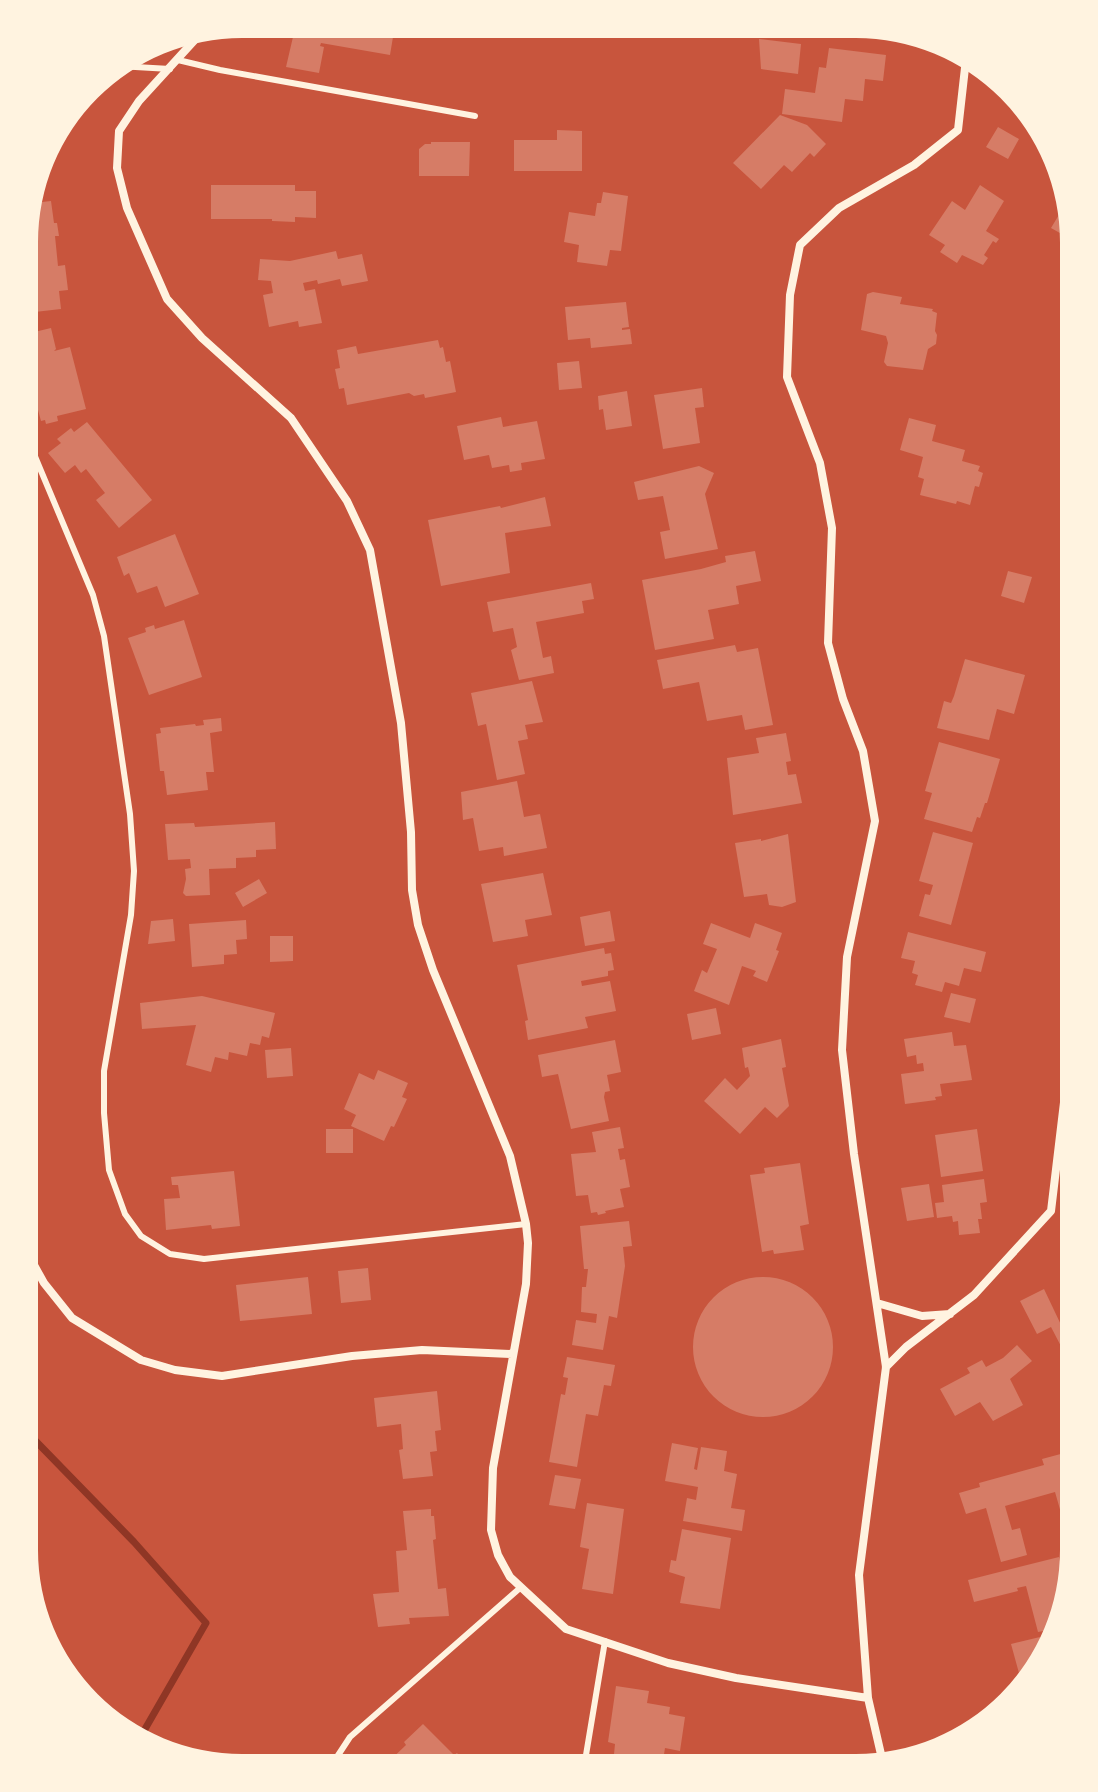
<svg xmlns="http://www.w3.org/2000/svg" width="1098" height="1792" font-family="Rubik,sans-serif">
<rect width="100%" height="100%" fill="#c8553d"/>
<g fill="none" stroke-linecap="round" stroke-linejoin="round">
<path stroke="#8f3625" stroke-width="7" d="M24,1429L134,1542L206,1623L141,1736"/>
</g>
<path fill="#d67c66" d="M296,24L395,25L390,55L321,43L320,46L324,47L319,73L286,67Z
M759,39L801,44L798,74L761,69Z
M829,48L886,55L883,81L865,79L863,101L845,99L842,122L782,114L785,89L815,93L819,67L826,68Z
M780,115L807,125L826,144L814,157L810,153L792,172L784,165L761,189L733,163Z
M998,127L1019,139L1008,159L986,147Z
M557,130L582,131V171H514V140H557Z
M431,142H470L469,176H419V149L425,144H431Z
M211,185H295V191H316V218L295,217V222L272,221V219H211Z
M980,185L1004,201L986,231L999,239L996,243L993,241L984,255L988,258L983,265L962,255L957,263L940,252L945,245L929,235L952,201L965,210Z
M603,192L628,196L621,251L610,250L607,266L577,262L579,245L564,242L569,212L595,216L597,203H601Z
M51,201L54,223H57L59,236H55L58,266L65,265L68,290L59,291L61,309L26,313V244H31L29,231L36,230L33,203Z
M1066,203L1074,241L1051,228Z
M336,251L338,259L362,254L368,281L342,286L340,279L318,284L317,280L303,283L305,291L315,289L322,323L299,327L298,321L269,327L263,295L273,293L271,281L258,280L260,259L290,261Z
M873,292L902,297L900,304L933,309L932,311L937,313L935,331L937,335L936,344L928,349L923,370L887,366L884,362L888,343L886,336L861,330L867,294Z
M626,302L629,327L622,328V330L630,329L632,344L591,348L590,338L568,340L565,307Z
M51,328L56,349L54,351L70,347L86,409L57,416L58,421L46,424L45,420L41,421L38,410L35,411L27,380L30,379L26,362V334Z
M438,340L440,348L443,347L446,362L450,361L456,392L425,398L424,394L414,396L409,393L347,405L344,388L339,389L335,369L340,368L337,350L356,346L358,354Z
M579,361L582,388L559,390L557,363Z
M702,388L704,407L695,408L700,443L663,449L654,395Z
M627,391L632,426L606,430L603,409L599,410L598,396Z
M501,417L503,427L537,421L545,459L521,463L522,470L510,472L509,465L492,468L489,455L464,460L457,426Z
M909,418L936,425L932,441L965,450L962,461L980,466L978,471L983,473L979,487L975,486L970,505L957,501L956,504L920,495L924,479L918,477L923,457L900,450Z
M87,422L152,500L119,528L96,500L105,493L86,469L81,473L75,465L65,473L48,453L61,443L57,439L71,428L74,432Z
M699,466L714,473L705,494L718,549L665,559L660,532L670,530L663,496L638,500L634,482Z
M545,497L551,526L505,533L510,573L441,586L428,520L500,506L501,508Z
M175,534L199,594L165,607L157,586L137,593L129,573L124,576L117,557Z
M755,551L761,581L736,586L739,604L708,610L714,639L655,650L642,580L701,569L726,562L725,556Z
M1008,571L1032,577L1024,603L1001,596Z
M591,583L594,599L582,601L584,613L536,622L543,658L551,656L554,673L519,680L511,650L517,647L513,628L493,632L487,602Z
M184,620L202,677L149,695L128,638L146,632L145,628L154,625L155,629Z
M735,645L737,652L758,648L773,725L745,730L742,715L707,721L699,682L663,689L657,660Z
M965,659L1025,675L1014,714L997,709L989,740L937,728L944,701L951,703L954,696Z
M532,681L543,722L525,725L528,739L518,741L525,774L497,780L486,724L478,726L471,693Z
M221,718L222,731L210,733L214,772H206L208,790L167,795L164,771H160L156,734L161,733L160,728L195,724L196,726L204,725L203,720Z
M786,733L791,761L786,762L788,775L796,774L802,803L733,815L727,758L759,753L756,738Z
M939,742L1000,759L987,803H985L980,818L977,817L972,832L924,819L932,793L925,791Z
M517,781L524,817L540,814L547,848L504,856L503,847L479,851L473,818L463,820L461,792Z
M275,822L276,849L256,850V857L236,858V868L209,869L210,895L186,896L183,893L186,879L185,869L191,868L190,859L168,860L165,824L194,823L195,827Z
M933,832L973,843L951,925L919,916L925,894L930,895L933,885L919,881Z
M788,834L796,902L782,907L769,905L767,894L744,897L735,843L761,839V841Z
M543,873L552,915L525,920L528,936L493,942L481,884Z
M259,879L267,893L243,907L235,893Z
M610,911L615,941L585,946L580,917Z
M173,919L175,941L148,944L151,921Z
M246,920L247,939L236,940L237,954L224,955V964L192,967L189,924Z
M711,923L750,938L755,923L782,933L776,950L779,951L767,982L753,976L756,971L742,966L729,1005L694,991L702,970L707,973L717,949L703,944Z
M908,932L986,952L981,972L964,968L959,986L945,982L942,992L915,985L918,975L912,973L915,961L901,958Z
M270,936H293V961L270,962Z
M604,948L605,954L611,953L614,970L608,971V976L581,981L582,986L610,981L616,1011L585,1017L588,1028L528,1040L525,1021L528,1020L517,965Z
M951,993L976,999L970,1023L944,1017Z
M202,996L275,1013L269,1038L262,1036L260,1045L250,1043L247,1056L229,1052L228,1060L215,1057L211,1072L186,1065L196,1025L142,1029L140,1003Z
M716,1008L721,1034L692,1040L687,1014Z
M952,1032L954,1046L966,1045L972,1080L940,1084L942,1096L935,1097L936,1100L905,1104L901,1074L924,1071L923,1063L917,1064L916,1055L907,1057L904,1039Z
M781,1039L786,1067L782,1068L789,1106L777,1118L765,1107L740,1134L704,1101L725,1078L737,1090L750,1076L748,1067L745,1068L742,1048Z
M615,1040L621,1072L607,1075L610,1091L605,1092L604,1097L609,1121L571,1129L558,1074L542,1077L538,1055Z
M291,1048L293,1076L267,1078L265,1050Z
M378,1070L408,1083L402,1097L407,1099L394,1127L391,1126L384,1141L351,1126L356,1115L344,1109L359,1073L374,1080Z
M620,1127L624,1148L618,1149L620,1160L625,1159L630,1187L620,1189L624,1207L605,1211L606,1213L598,1215L597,1212L591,1213L588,1195L576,1196L571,1154L596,1152L592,1132Z
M326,1129H353V1153H326Z
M977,1129L983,1171L941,1177L935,1135Z
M800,1163L809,1224L800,1226L804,1250L774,1254L773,1250L762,1252L750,1175L765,1173L764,1168Z
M234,1171L240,1226L212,1229L211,1225L166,1230L164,1199L180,1198L178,1185H172L171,1177Z
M984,1179L987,1202L980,1203L982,1219H978L980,1233L959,1235L958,1221L953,1222L952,1216L937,1218L935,1203L944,1202L942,1185Z
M929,1184L934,1217L907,1221L901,1188Z
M629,1221L632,1246L623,1247L625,1266L617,1318L609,1316L603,1350L572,1345L576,1320L596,1323L597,1314L581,1312L582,1287H586L588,1269H584L580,1226Z
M368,1268L371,1300L341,1303L338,1271Z
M308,1277L312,1314L240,1321L236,1285Z
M693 1347a70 70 0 1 1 140 0a70 70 0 1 1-140 0Z
M1044,1289L1072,1348L1064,1352L1051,1327L1037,1334L1020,1301Z
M1017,1345L1032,1361L1010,1379L1023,1405L993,1421L980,1402L955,1416L940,1389L970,1373L967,1368L982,1360L986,1367L1003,1358Z
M567,1357L615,1365L611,1386L604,1385L598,1416L586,1414L577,1467L549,1462L561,1394L565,1395L568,1378L563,1377Z
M437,1391L441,1430L435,1431L437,1451L430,1452L433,1476L403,1479L399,1450L403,1449L401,1424L377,1427L374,1398Z
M672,1443L698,1448L694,1469L697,1470L701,1447L727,1451L724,1471L737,1474L731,1508L745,1510L742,1531L683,1521L687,1498L696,1500L698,1487L665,1481Z
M1068,1452L1073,1470H1070L1074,1482L1071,1497L1074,1510L1061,1513L1055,1492L1005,1506L1012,1530L1020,1528L1027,1555L1001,1562L986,1508L966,1514L959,1493L980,1487L979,1483L1044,1465L1042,1459Z
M555,1475L581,1479L575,1509L549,1505Z
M587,1503L624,1509L613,1594L582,1589L589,1549L580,1547Z
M431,1509V1516H434L436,1539L433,1540L438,1589L446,1588L449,1616L409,1618L410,1624L378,1627L373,1594L399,1592L396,1551L407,1550L403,1511Z
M682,1529L731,1538L720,1609L680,1603L685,1577L669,1572L671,1560L676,1561Z
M1059,1557L1063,1573L1071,1571L1049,1630L1038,1632L1026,1586L1017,1588L1018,1591L974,1602L968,1580Z
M1040,1637L1042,1647L1029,1682L1022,1684L1011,1644Z
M616,1686L649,1691L647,1703L670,1707L669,1714L685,1717L680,1751L665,1748L662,1767L619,1762L620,1755L614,1754L615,1744L608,1742Z
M423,1724L454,1755L457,1753L470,1767H383L406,1745L404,1742Z"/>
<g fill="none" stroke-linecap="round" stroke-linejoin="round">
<path stroke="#fff3e0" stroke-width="6" d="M178,60L220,70L475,116
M118,66L170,69
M26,435L93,595L104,636L130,814L134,871L131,915L104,1071V1113L109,1170L125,1214L141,1236L170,1254L204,1259L526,1224
M331,1766L350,1737L520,1588
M584,1767L605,1641"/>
<path stroke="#fff3e0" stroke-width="8" d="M202,32L139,101L119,131L117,168L127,208L167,299L202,338L291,418L347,501L370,550L401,723L411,832L412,890L418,925L433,970L510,1156L526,1224L528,1243L526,1284L493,1468L491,1530L498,1555L510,1577L566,1629L668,1663L736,1678L868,1698
M24,1247L44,1283L72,1318L141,1360L175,1370L222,1376L352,1356L422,1350L512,1354
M877,1303L922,1316L950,1314
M886,1367L906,1347L974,1295L1051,1211L1074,1019
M883,1763L868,1698L859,1575L886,1367L854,1154L842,1050L847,957L875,821L863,751L843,699L828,643L832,528L820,463L787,377L790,295L800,245L839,208L914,165L958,130L966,59"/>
</g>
<path d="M0 0H1098V1792H0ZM242 38H856A204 204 0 0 1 1060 242V1550A204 204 0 0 1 856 1754H242A204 204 0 0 1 38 1550V242A204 204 0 0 1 242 38Z" fill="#fff3e0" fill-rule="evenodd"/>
</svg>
